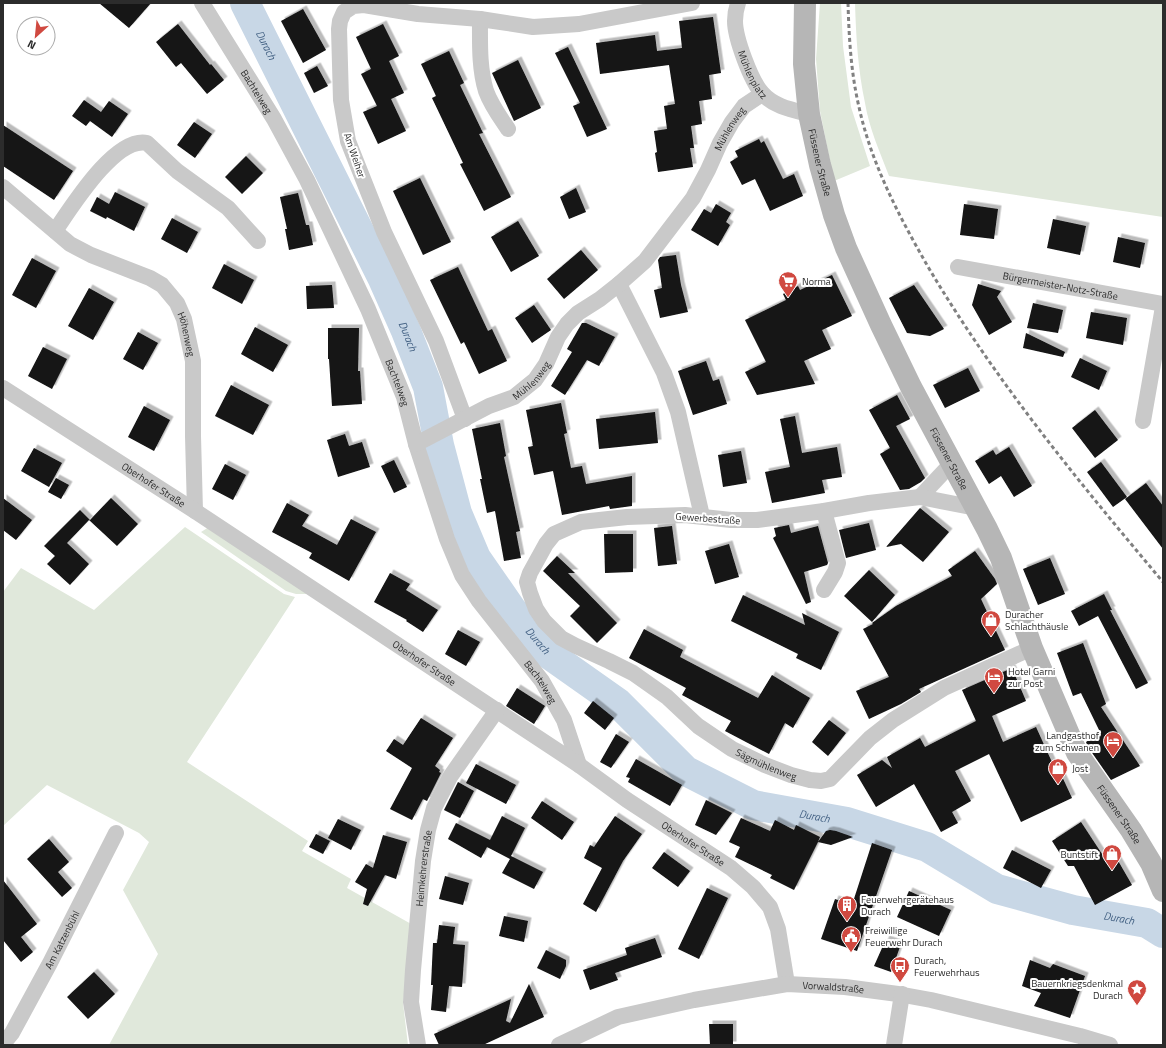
<svg xmlns="http://www.w3.org/2000/svg" width="1166" height="1048" font-family="'Titillium Web',sans-serif">
<defs>
<filter id="shadow"><feDropShadow dx="3.5" dy="-3.5" stdDeviation="0" flood-color="#0004"/></filter>
</defs>
<rect width="100%" height="100%" fill="#fff"/>
<path fill="#e0e8db" d="M820,3H841L843,46L851,107L870,166L834,181L820,111L816,59Z
M855,3H1163V217L889,176C880,152 869,128 865,103C858,70 856,37 855,3Z
M185,527L284,594L295,597L187,762L308,841L302,851L351,879L347,888L413,925L403,1003L408,1045H109L158,954L123,890L149,842L139,833L47,785L3,826V592L21,568L94,610Z
M209,527L308,594H296L286,591L201,532Z"/>
<g fill="none" stroke-linecap="round" stroke-linejoin="round">
<path stroke="#c8d7e6" stroke-width="30" id="s1" d="M245,3L382,277L406,331L428,387L439,445L457,513L476,558L512,610L550,655L618,703L686,771L753,805L847,822L927,847L997,889L1073,910L1147,923L1163,933"/>
</g>
<path fill="#131313" filter="url(#shadow)" d="M99,3H151L129,28Z
M303,9L326,50L303,63L281,21Z
M713,17L721,73L709,75L712,99L699,101L702,124L691,126L694,148H690L693,167L658,172L655,153L657,152L654,131L667,129L664,106L675,104L669,65L600,74L596,43L655,35L657,51L682,48L679,21Z
M178,24L210,65L211,64L224,80L207,94L181,63L176,67L156,42Z
M383,24L399,56L389,61L404,93L391,99L406,131L378,144L363,112L377,106L361,74L371,69L356,37Z
M568,47L607,129L587,137L573,106L580,103L555,53Z
M449,51L464,83L460,85L483,133L479,134L511,197L484,211L460,164L463,163L432,98L436,96L421,64Z
M518,60L541,108L514,121L492,73Z
M317,66L328,86L314,93L304,73Z
M84,100L101,112L109,101L128,114L112,137L90,121L86,126L72,116Z
M194,122L212,134L195,158L177,145Z
M3,125L73,171L54,200L3,166Z
M759,139L761,143L764,141L783,179L794,174L803,196L770,211L755,179L742,185L730,162L738,157L735,151Z
M246,156L263,173L242,194L225,177Z
M420,178L451,242L423,255L393,191Z
M576,188L586,212L569,219L560,197Z
M115,192L145,207L134,231L107,217L106,219L90,211L97,197L109,204Z
M298,193L306,225H309L313,245L289,250L285,229H287L280,197Z
M716,204L731,213L726,222L730,225L718,246L691,230L704,209L711,213Z
M964,204L998,209L994,239L960,235Z
M172,218L198,232L187,253L161,239Z
M1053,219L1086,226L1080,255L1047,248Z
M518,221L539,256L511,272L491,237Z
M1118,237L1145,243L1140,268L1113,262Z
M581,250L598,270L564,299L547,279Z
M676,255L681,285L688,312L660,318L654,290L662,288L658,260L660,257Z
M32,258L56,271L36,308L12,295Z
M224,264L254,280L242,304L212,288Z
M458,267L488,331L492,329L507,361L479,374L464,342L461,344L430,280Z
M832,275L852,316L822,330L831,349L804,361L815,384L757,395L745,372L766,362L745,320L786,300L783,294L798,286L800,290Z
M978,284L1001,291L997,297L1012,322L989,335L972,305Z
M332,285L334,308L307,309L306,286Z
M914,285L944,329L930,336L907,333L889,298Z
M89,288L114,302L93,340L68,326Z
M1033,303L1063,310L1058,333L1027,328Z
M534,305L551,330L532,343L515,318Z
M1091,312L1127,318L1123,345L1086,338Z
M582,323H586L615,337L599,366L587,360L565,395L551,386L572,352L567,349Z
M255,327L288,345L273,372L241,354Z
M328,328H359L358,371H360L362,404L332,406L329,359H328Z
M138,332L158,343L143,370L123,359Z
M1026,333L1065,352L1063,357L1023,348Z
M43,347L67,359L52,389L28,376Z
M1080,358L1107,371L1099,390L1071,377Z
M706,361L713,381L719,379L727,404L693,415L678,371Z
M968,368L980,391L945,408L933,385Z
M231,385L269,405L253,435L215,416Z
M897,395L910,419L896,426L925,478L921,482L909,489L900,490L880,454L890,448L869,410Z
M561,403L567,433L564,434L571,468L582,466L586,484L632,476V506L610,509L609,506L562,515L553,471L534,475L528,447L533,446L526,410Z
M144,406L170,420L154,451L128,437Z
M1095,410L1118,440L1095,458L1072,428Z
M655,412L658,443L599,449L596,419Z
M795,416L802,453L837,447L842,477L822,480L825,493L772,503L765,472L790,467L780,419Z
M500,423L506,456L504,457L520,531L516,532L521,558L504,561L495,511L487,513L480,479H482L472,429Z
M345,434L349,446L362,442L370,467L338,477L327,440Z
M1009,447L1032,486L1014,497L1001,476L989,484L975,461L993,450L996,455Z
M34,448L62,463L49,487L21,471Z
M741,451L747,483L723,487L718,455Z
M394,460L407,487L394,493L381,466Z
M1101,462L1127,497L1113,507L1087,472Z
M225,464L246,475L233,500L212,489Z
M56,478L69,485L61,499L48,492Z
M1146,483L1163,506V549L1125,499Z
M3,498L32,520L16,540L3,530Z
M111,498L138,524L117,546L89,520L67,543L89,564L70,585L47,564L55,556L44,546L80,510L90,520Z
M287,503L309,515L302,526L337,545L351,519L376,532L349,581L309,558L312,553L272,532Z
M920,508L949,532L923,562L901,544L886,547Z
M869,523L876,550L846,558L839,530Z
M789,525L791,533L818,526L828,563L827,565L804,572L811,602L806,604L773,538L776,536L774,528Z
M672,526L677,564L658,566L654,528Z
M604,534H633V572L605,573Z
M729,544L739,577L715,584L705,551Z
M975,551L995,579L997,584L981,599L1005,650L919,689L921,692L901,704L869,719L856,691L889,677L863,629L873,624L872,623L896,606L952,576L948,570Z
M557,556L575,573H568L617,623L597,643L570,616L580,606L543,571Z
M1050,558L1065,594L1038,605L1023,569Z
M869,570L895,595L872,622L844,596Z
M390,573L410,584L406,590L438,610L423,632L406,621L407,620L374,602Z
M1104,594L1112,610H1110L1148,683L1136,689L1098,616L1079,626L1071,611Z
M743,595L805,625L802,613L839,632L821,670L796,658L798,654L731,621Z
M644,629L683,650L680,657L758,698L772,675L810,698L793,728L785,723L769,754L725,731L731,721L682,695L686,688L629,658Z
M458,630L480,642L466,666L445,654Z
M1083,643L1106,704L1101,707L1140,766L1111,780L1088,747L1086,742L1100,732L1081,693L1073,696L1057,653Z
M1012,668L1026,701L992,716L1003,742L1036,727L1056,771L1059,770L1072,798L1021,822L989,754L955,771L971,801L952,812L958,823L941,832L914,784L876,807L857,775L882,760L892,768L887,757L920,738L925,747L976,721L962,690Z
M517,688L545,706L534,724L506,706Z
M593,701L614,718L605,730L584,713Z
M421,718L453,738L435,766L440,770L439,772L441,773L427,801L423,799L412,820L390,809L412,768L386,751L394,739L403,745Z
M829,720L846,733L828,756L812,742Z
M616,734L629,742L611,768L600,762Z
M636,759L682,785L670,806L628,782L630,778L626,777Z
M476,764L516,785L506,804L466,783Z
M458,782L474,791L460,818L444,810Z
M706,800L732,813L716,835L695,825Z
M542,801L574,822L562,840L531,818Z
M502,816L525,828L511,856L543,872L534,889L502,873L510,859L487,847L481,858L448,839L456,823L490,840Z
M615,816L642,834L623,861L596,912L583,904L602,868L584,858L590,845L594,847Z
M741,818L770,831L775,820L794,830L796,825L820,837L818,842L826,831L830,830L836,831L853,837L831,845L818,842L794,890L770,878L772,875L735,857L740,847L729,842Z
M338,819L361,830L351,850L328,838Z
M1081,822L1104,857L1113,852L1132,885L1095,905L1074,866H1068L1052,841Z
M316,834L330,841L323,854L309,847Z
M383,835L407,842L396,879L385,875L368,906L363,904L367,889L355,882L366,864L373,868Z
M49,839L69,862L58,872L72,888L62,897L27,859Z
M872,843L892,850L857,951L821,939L835,899L852,905Z
M1012,850L1051,870L1041,888L1003,868Z
M664,852L690,871L678,887L652,868Z
M445,876L469,883L463,905L439,899Z
M3,880L37,924L21,937L33,952L21,962L3,940Z
M707,888L728,898L699,959L678,949Z
M909,891L951,910L939,936L897,917Z
M504,916L528,921L524,942L499,936Z
M439,925L455,927L453,944L465,945L462,987L449,986L446,1012L431,1010L433,985H431L433,943H437Z
M655,938L662,957L615,973L618,980L590,990L583,970L627,955L625,948Z
M886,939L901,944L891,972L874,966Z
M546,950L566,960V966L560,979L537,968Z
M1030,960L1050,968L1053,964L1085,976L1070,1018L1034,1006L1041,993L1022,986Z
M94,972L115,994L88,1019L67,997Z
M529,984L544,1017L483,1045H439L434,1034L511,999L506,1021L510,1023Z
M709,1024H733V1045H710Z"/>
<g fill="none" stroke-linecap="round" stroke-linejoin="round">
<g stroke="#c9c9c9" stroke-width="16">
<path id="s2" d="M202,3L274,119L307,180L368,309L404,397L416,444L447,539L462,575L479,601L542,681L564,720L579,765"/>
<path id="s3" d="M738,3C736,9 735,15 735,21C735,38 751,81 762,93C774,107 793,110 809,114"/>
<path d="M480,19C480,43 479,68 486,91C491,105 500,117 508,129"/>
<path id="s4" d="M3,187L70,244L91,255L150,278L162,285L177,303L184,319L193,361V436L195,511"/>
<path d="M55,231C71,208 115,136 147,143L177,171L228,208L258,241"/>
<path id="s5" d="M958,267L1163,304"/>
<path d="M619,284L664,373L678,412L702,516"/>
<path id="s6" d="M3,388L195,511L579,765L627,800L731,868L753,887L770,907L778,929L787,984"/>
<path d="M465,419L436,341L384,232L348,141L341,100L339,29L340,21L344,12L353,6L364,5L418,14L480,19L533,27L579,24L692,3"/>
<path d="M1143,421L1163,307"/>
<path id="s7" d="M416,444L489,406L514,397L535,380L546,364L558,337L567,324L578,313L600,299L619,284L645,261L693,198L708,170L720,143L732,122L744,106L762,94"/>
<path d="M920,497L952,463"/>
<path id="s8" d="M976,508L920,497L869,503L824,511L757,520H731L685,515L627,517L581,522L554,534L546,544L530,573L527,582L530,593L536,609L544,621L561,638L576,646L609,661L633,673L667,697L698,726L732,749L765,765L791,775L810,780L821,781L830,779L870,738L893,720L944,688L1032,648"/>
<path d="M824,590L835,572L838,563L824,511"/>
<path id="s9" d="M3,1044L12,1033L50,963L116,833"/>
<path id="s10" d="M418,1045L411,1002L413,970L423,861L428,830L434,808L450,777L497,710"/>
<path id="s11" d="M559,1045L618,1017L694,1000L787,984L845,987L898,994L931,1000L1080,1036L1110,1045"/>
<path d="M894,1045L902,994"/>
</g>
<path stroke="#b6b6b6" stroke-width="22" id="s12" d="M805,3L804,64L809,114L820,165L834,215L846,248L881,325L911,387L987,529L1001,558L1032,648L1077,753L1131,830L1151,863L1163,891"/>
<path stroke="#818181" stroke-width="3" stroke-dasharray="4 3" stroke-linecap="butt" d="M848,3C849,38 851,73 859,107C871,163 899,216 927,265C994,379 1078,481 1163,582"/>
</g>
<defs>
<g id="supermarket-pin" transform="scale(1)"><path d="M0 17L-7.5 6A9.5 9.5 0 1 1 7.5 6Z" fill="#d04940" stroke="#fff"/><path d="M-6-5.5h2.5l.6 2H6L4.5 2H-2.5L-4.4-4H-6ZM-1.5 3.2a1.3 1.3 0 1 0 .1 0ZM3 3.2a1.3 1.3 0 1 0 .1 0Z" fill="#fff"/></g>
<g id="shop-pin" transform="scale(1)"><path d="M0 17L-7.5 6A9.5 9.5 0 1 1 7.5 6Z" fill="#d04940" stroke="#fff"/><path d="M-5-2.5h2.3a2.7 3.5 0 0 1 5.4 0H5L5.5 6h-11ZM-1.5-2.5h3a1.5 2.3 0 0 0-3 0Z" fill="#fff"/></g>
<g id="hotel-pin" transform="scale(1)"><path d="M0 17L-7.5 6A9.5 9.5 0 1 1 7.5 6Z" fill="#d04940" stroke="#fff"/><path d="M-6-4.5h1.5V1H6V5H4.5V3h-9V5H-6ZM-4 0a1.8 1.8 0 1 1 3.6 0ZM.5 0V-2.5h3Q6-2.5 6 0Z" fill="#fff"/></g>
<g id="building-pin" transform="scale(1)"><path d="M0 17L-7.5 6A9.5 9.5 0 1 1 7.5 6Z" fill="#d04940" stroke="#fff"/><path d="M-4-6H4V6H1V3H-1V6H-4ZM-2.5-4.3h1.7v1.8h-1.7ZM.8-4.3h1.7v1.8H.8ZM-2.5-1h1.7V.8h-1.7ZM.8-1h1.7V.8H.8Z" fill="#fff"/></g>
<g id="civic-pin" transform="scale(1)"><path d="M0 17L-7.5 6A9.5 9.5 0 1 1 7.5 6Z" fill="#d04940" stroke="#fff"/><path d="M-.6-6.5H3V-4.5H.6V-3L4-1V1h2V6H-6V1h2V-1L-.6-3ZM-1.2 2.5V6h2.4V2.5Z" fill="#fff"/></g>
<g id="bus-pin" transform="scale(1)"><path d="M0 17L-7.5 6A9.5 9.5 0 1 1 7.5 6Z" fill="#d04940" stroke="#fff"/><path d="M-5-6H5V4H4V6H2V4H-2V6H-4V4H-5ZM-3.5-4V0h7V-4ZM-3.5 1.2v1.5H-2V1.2ZM2 1.2v1.5H3.5V1.2Z" fill="#fff"/></g>
<g id="sight-pin" transform="scale(1)"><path d="M0 17L-7.5 6A9.5 9.5 0 1 1 7.5 6Z" fill="#d04940" stroke="#fff"/><path d="M0-6L1.8-2.2L6-1.7L2.9 1.2L3.7 5.4L0 3.3L-3.7 5.4L-2.9 1.2L-6-1.7L-1.8-2.2Z" fill="#fff"/></g>
</defs>
<g fill-rule="evenodd">
<use href="#supermarket-pin" x="788" y="281"/>
<use href="#shop-pin" x="991" y="620"/>
<use href="#hotel-pin" x="994" y="677"/>
<use href="#hotel-pin" x="1113" y="741"/>
<use href="#shop-pin" x="1058" y="768"/>
<use href="#shop-pin" x="1112" y="854"/>
<use href="#building-pin" x="847" y="905"/>
<use href="#civic-pin" x="851" y="936"/>
<use href="#bus-pin" x="900" y="966"/>
<use href="#sight-pin" x="1137" y="989"/>
</g>
<g text-anchor="middle" stroke-width="4" stroke-linejoin="round" paint-order="stroke">
<g font-size="10" fill="#2c2c2c" stroke="#fff">
<text dy="4" stroke="none"><textPath href="#s3" startOffset="75">Mühlenplatz</textPath></text>
<text dy="4" stroke="none"><textPath href="#s2" startOffset="104">Bachtelweg</textPath></text>
<text dy="4" stroke="none"><textPath href="#s7" startOffset="459">Mühlenweg</textPath></text>
<text transform="translate(355 155) rotate(71)" y="4">Am Weiher</text>
<text dy="4" stroke="none"><textPath href="#s12" startOffset="161">Füssener Straße</textPath></text>
<text dy="4" stroke="none"><textPath href="#s5" startOffset="104">Bürgermeister-Notz-Straße</textPath></text>
<text dy="4" stroke="none"><textPath href="#s4" startOffset="245">Höhenweg</textPath></text>
<text dy="4" stroke="none"><textPath href="#s7" startOffset="133">Mühlenweg</textPath></text>
<text dy="4" stroke="none"><textPath href="#s2" startOffset="428">Bachtelweg</textPath></text>
<text dy="4" stroke="none"><textPath href="#s12" startOffset="485">Füssener Straße</textPath></text>
<text dy="4" stroke="none"><textPath href="#s6" startOffset="179">Oberhofer Straße</textPath></text>
<text transform="translate(708 518) rotate(4)" y="4">Gewerbestraße</text>
<text dy="4" stroke="none"><textPath href="#s6" startOffset="503">Oberhofer Straße</textPath></text>
<text dy="4" stroke="none"><textPath href="#s2" startOffset="764">Bachtelweg</textPath></text>
<text dy="4" stroke="none"><textPath href="#s8" startOffset="793">Sägmühlenweg</textPath></text>
<text dy="4" stroke="none"><textPath href="#s12" startOffset="881">Füssener Straße</textPath></text>
<text dy="4" stroke="none"><textPath href="#s6" startOffset="827">Oberhofer Straße</textPath></text>
<text dy="4" stroke="none"><textPath href="#s10" startOffset="178">Heimkehrerstraße</textPath></text>
<text dy="4" stroke="none"><textPath href="#s9" startOffset="120">Am Katzenbühl</textPath></text>
<text dy="4" stroke="none"><textPath href="#s11" startOffset="284">Vorwaldstraße</textPath></text>
</g>
<g font-size="10" fill="#2c2c2c" stroke="#fff" text-anchor="start">
<text x="802" y="285">Norma</text>
<text x="1005" y="618">Duracher<tspan x="1005" dy="12">Schlachthäusle</tspan></text>
<text x="1008" y="675">Hotel Garni<tspan x="1008" dy="12">zur Post</tspan></text>
<text x="1099" y="739" text-anchor="end">Landgasthof<tspan x="1099" dy="12">zum Schwanen</tspan></text>
<text x="1072" y="772">Jost</text>
<text x="1098" y="858" text-anchor="end">Buntstift</text>
<text x="861" y="903">Feuerwehrgerätehaus<tspan x="861" dy="12">Durach</tspan></text>
<text x="865" y="934">Freiwillige<tspan x="865" dy="12">Feuerwehr Durach</tspan></text>
<text x="914" y="964">Durach,<tspan x="914" dy="12">Feuerwehrhaus</tspan></text>
<text x="1123" y="987" text-anchor="end">Bauernkriegsdenkmal<tspan x="1123" dy="12">Durach</tspan></text>
</g>
<g font-size="11" font-style="italic" fill="#446284" stroke="#fff">
<text dy="4" stroke="none"><textPath href="#s1" startOffset="47">Durach</textPath></text>
<text dy="4" stroke="none"><textPath href="#s1" startOffset="371">Durach</textPath></text>
<text dy="4" stroke="none"><textPath href="#s1" startOffset="707">Durach</textPath></text>
<text dy="4" stroke="none"><textPath href="#s1" startOffset="1043">Durach</textPath></text>
<text dy="4" stroke="none"><textPath href="#s1" startOffset="1367">Durach</textPath></text>
</g>
</g>
<rect width="1166" height="1048" fill="none" stroke="#2c2c2c" stroke-width="8"/>
<g transform="translate(36 36) rotate(207)"><circle r="19" fill="#ffffff" stroke="#ababab"/>
<path d="M0-3L7 15L0 10L-7 15Z" fill="#d04940"/>
<text y="-6" font-size="11" font-weight="bold" text-anchor="middle" fill="#2c2c2c">N</text>
</g>
</svg>
